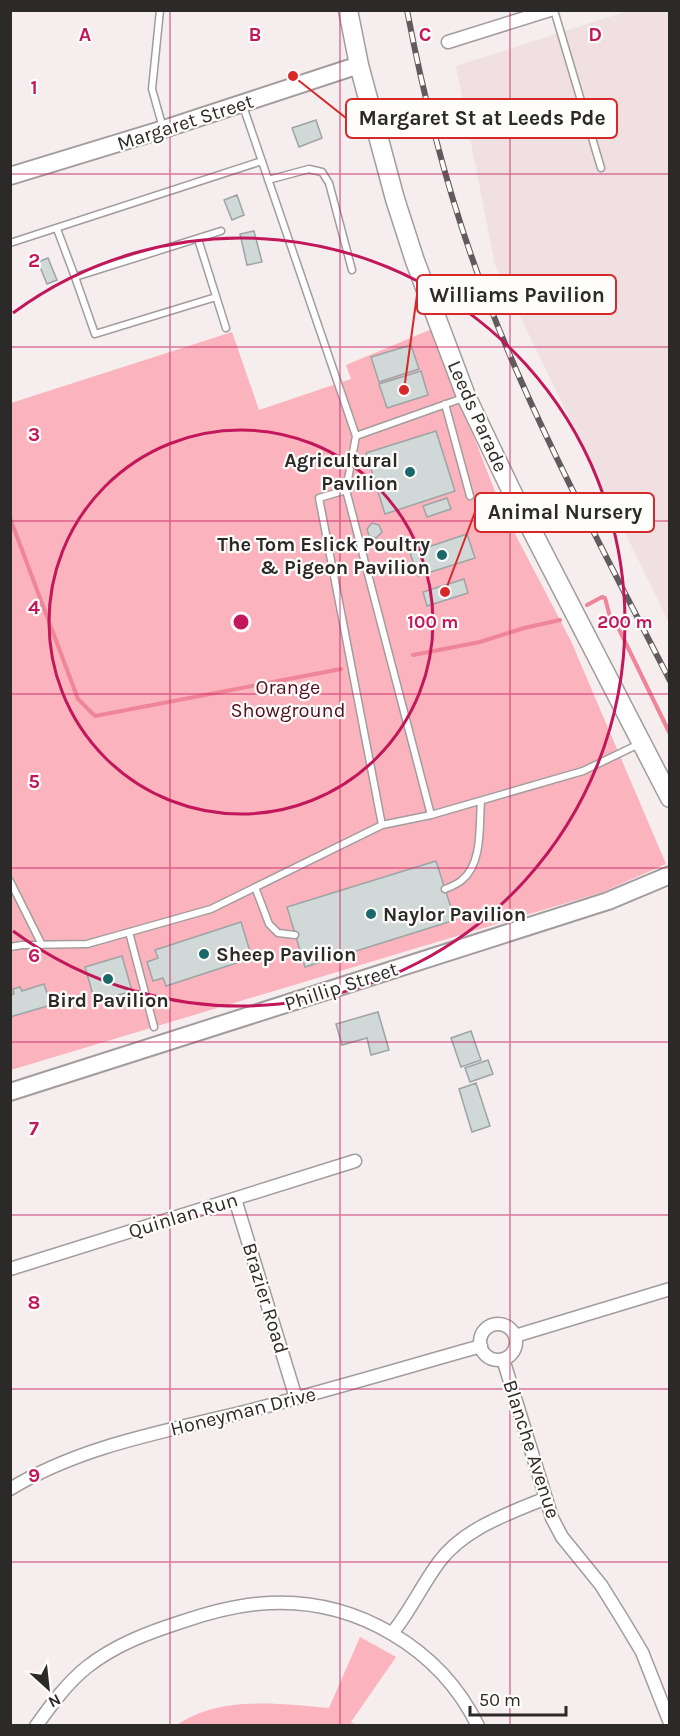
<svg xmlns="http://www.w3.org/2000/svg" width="680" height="1736" font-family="Karla,sans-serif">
<rect width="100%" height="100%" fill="#f5edee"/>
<path fill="#f1e0e2" d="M628,11H669V623L495,265L456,66Z"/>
<path fill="#fbb4be" d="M432,329L501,507L571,641L666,864L603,892L11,1070V403L232,332L259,410L351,379L346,365Z
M360,1637L396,1657L351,1722L356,1725H177C221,1695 280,1704 329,1708Z"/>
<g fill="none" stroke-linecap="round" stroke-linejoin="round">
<path stroke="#ee8598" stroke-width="4" d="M10,518L78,699L95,716L341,669
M587,605L602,597L605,598L610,617L615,621L670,734
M413,655L480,642L524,628L560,620"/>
</g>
<path fill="#d0d8d8" stroke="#9ca4a4" stroke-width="1.5" d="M316,120L322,138L299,147L292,128Z
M237,195L244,215L232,220L224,200Z
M254,231L262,262L247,265L240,234Z
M48,258L57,280L47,284L38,262Z
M411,345L419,369L379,382L371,357Z
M421,371L428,395L387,408L379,384Z
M436,431L455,491L385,514L366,453Z
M447,498L451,509L427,517L423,506Z
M372,523L379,525L382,532L376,538L369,536L367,529Z
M467,534L475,558L418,576L410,553Z
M464,579L468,593L427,606L423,592Z
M436,861L455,920L305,967L287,907Z
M241,922L252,958L166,986L163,978L153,981L147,962L158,958L155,950Z
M122,956L132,991L95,1002L85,967Z
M44,984L51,1005L10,1017V995L14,994L13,989L20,987L22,991Z
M378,1012L389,1050L371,1055L367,1038L342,1045L336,1024Z
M471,1031L481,1060L461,1067L451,1038Z
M488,1060L493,1074L470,1082L465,1068Z
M476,1083L490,1126L472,1132L459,1089Z"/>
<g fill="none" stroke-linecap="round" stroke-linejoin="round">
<g stroke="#a39c9d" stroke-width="9">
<path id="service" d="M160,10L152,89L163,128
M554,10L601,168
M243,106L356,436L346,490L431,815
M268,180L309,169L322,172L329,183L352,270
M57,229L75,277L221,231
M198,239L226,328
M10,243L262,161
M75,277L95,334L216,297
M445,404L470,496
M356,436L463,398
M346,490L319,498L382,825
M10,881L42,945
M255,887L269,924L278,933L295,935
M445,889C450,887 458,884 462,880C483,863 479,825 481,801
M129,932L154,1027
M10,947L22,945L87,944L211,909L382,825L431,815L583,771L639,744"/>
</g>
<g stroke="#a39c9d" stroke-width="15">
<path id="minor" d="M448,42L550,10
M235,1199L296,1398
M10,1269L355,1161
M480 1342a18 18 0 1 1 36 0a18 18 0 1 1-36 0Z
M515,1336L670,1289
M503,1359L552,1518L562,1537L601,1585L621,1617L642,1652L670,1723
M10,1489C82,1445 168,1431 248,1411C326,1391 403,1368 481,1346
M393,1632C410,1611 422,1585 439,1562C464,1528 508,1514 546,1498
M36,1726C51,1705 67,1683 87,1667C115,1645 147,1633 181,1622C210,1612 239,1604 270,1603C356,1599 440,1648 478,1726"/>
</g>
<g stroke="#a39c9d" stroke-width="20">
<path id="tertiary" d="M10,176L164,129L359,65
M10,1092L608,901L670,875"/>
</g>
<g stroke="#a39c9d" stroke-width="21">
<path id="secondary" d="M348,10L359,65L395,199L415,261L466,396L512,492L670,798"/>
</g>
<use href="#service" stroke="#fff" stroke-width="6"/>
<use href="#minor" stroke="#fff" stroke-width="12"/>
<use href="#tertiary" stroke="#fff" stroke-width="16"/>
<use href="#secondary" stroke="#fff" stroke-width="18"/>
<g stroke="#605b5c" stroke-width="6">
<path id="rail" d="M407,10C426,110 452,209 489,304C539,433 607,557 670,681"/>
</g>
<use href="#rail" stroke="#fffcfc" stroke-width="4" stroke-dasharray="11" stroke-linecap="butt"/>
</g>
<path fill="none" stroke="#c2185b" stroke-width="1.5" stroke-opacity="0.55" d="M170,10V1726M340,10V1726M510,10V1726M10,174H670M10,347H670M10,521H670M10,694H670M10,868H670M10,1042H670M10,1215H670M10,1389H670M10,1562H670"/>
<g fill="none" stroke="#c2185b" stroke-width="3">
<circle cx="241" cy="622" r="192"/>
<path d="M13 313A384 384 0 1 1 13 931"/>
</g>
<g fill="#1b686b" stroke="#fffcfc" stroke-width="2">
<circle cx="410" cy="472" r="6"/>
<circle cx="442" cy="555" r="6"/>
<circle cx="371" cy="914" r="6"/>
<circle cx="204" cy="954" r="6"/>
<circle cx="108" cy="979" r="6"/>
</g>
<g text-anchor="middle" stroke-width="4.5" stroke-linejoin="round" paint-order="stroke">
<g font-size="20" fill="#2c2929" stroke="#fffcfc">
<text transform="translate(185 122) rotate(-18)" y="7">Margaret Street</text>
<text transform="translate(478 416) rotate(66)" y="7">Leeds Parade</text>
<text transform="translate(341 986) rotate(-18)" y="7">Phillip Street</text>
<text transform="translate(183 1215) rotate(-17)" y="7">Quinlan Run</text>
<text transform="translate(266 1298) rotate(73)" y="7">Brazier Road</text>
<text transform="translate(243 1411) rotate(-14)" y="7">Honeyman Drive</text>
<text transform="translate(532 1449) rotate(72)" y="7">Blanche Avenue</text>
</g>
<g font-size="20" font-weight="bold" fill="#2c2929" stroke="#fffcfc" text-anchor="end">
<text x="398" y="467">Agricultural<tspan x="398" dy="23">Pavilion</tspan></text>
<text x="430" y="551">The Tom Eslick Poultry<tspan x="430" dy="23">&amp; Pigeon Pavilion</tspan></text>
<text x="383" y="921" text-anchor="start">Naylor Pavilion</text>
<text x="216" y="961" text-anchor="start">Sheep Pavilion</text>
<text x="108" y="1007" text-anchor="middle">Bird Pavilion</text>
</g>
<g font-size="20" fill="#4f0f20" stroke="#fffcfc">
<text x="288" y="694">Orange<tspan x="288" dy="23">Showground</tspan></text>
</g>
</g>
<g font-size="20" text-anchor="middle" font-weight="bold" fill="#c2185b" stroke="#fffcfc" stroke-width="4.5" stroke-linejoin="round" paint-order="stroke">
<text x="85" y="41">A</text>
<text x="255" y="41">B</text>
<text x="425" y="41">C</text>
<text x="595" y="41">D</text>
<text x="34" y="94">1</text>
<text x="34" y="267">2</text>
<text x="34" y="441">3</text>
<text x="34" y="614">4</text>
<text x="34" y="788">5</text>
<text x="34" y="962">6</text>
<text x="34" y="1135">7</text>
<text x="34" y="1309">8</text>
<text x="34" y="1482">9</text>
</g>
<circle cx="241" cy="622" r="9" fill="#c2185b" stroke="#fffcfc" stroke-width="3"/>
<g font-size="18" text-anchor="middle" font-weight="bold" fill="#c2185b" stroke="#fffcfc" stroke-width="4.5" stroke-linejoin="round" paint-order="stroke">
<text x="433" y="628">100 m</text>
<text x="625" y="628">200 m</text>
</g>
<path fill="none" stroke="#d62828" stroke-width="2" d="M293 76L346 118M404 390L417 295M445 592L475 512"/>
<g fill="#d62828" stroke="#fffcfc" stroke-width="2">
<circle cx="293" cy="76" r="6"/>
<circle cx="404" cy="390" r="6"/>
<circle cx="445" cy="592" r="6"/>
</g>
<g fill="#fffcfc" stroke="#d62828" stroke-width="2">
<rect x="346" y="99" width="271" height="39" rx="6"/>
<rect x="417" y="275" width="199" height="39" rx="6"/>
<rect x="475" y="493" width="179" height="39" rx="6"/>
</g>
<g font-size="21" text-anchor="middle" font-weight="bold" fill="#2c2929">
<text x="482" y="125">Margaret St at Leeds Pde</text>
<text x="517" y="302">Williams Pavilion</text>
<text x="565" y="519">Animal Nursery</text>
</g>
<rect width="680" height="1736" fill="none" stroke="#2c2929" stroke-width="24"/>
<g transform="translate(48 1688) rotate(153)" stroke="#fffcfc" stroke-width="4.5" paint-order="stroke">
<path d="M0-4.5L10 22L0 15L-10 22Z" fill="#2c2929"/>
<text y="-9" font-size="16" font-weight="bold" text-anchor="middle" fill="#2c2929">N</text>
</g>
<path d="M470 1706v9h96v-9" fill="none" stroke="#2c2929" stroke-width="3"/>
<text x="479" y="1706" font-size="18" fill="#2c2929" stroke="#fffcfc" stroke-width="4.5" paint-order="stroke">50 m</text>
</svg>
